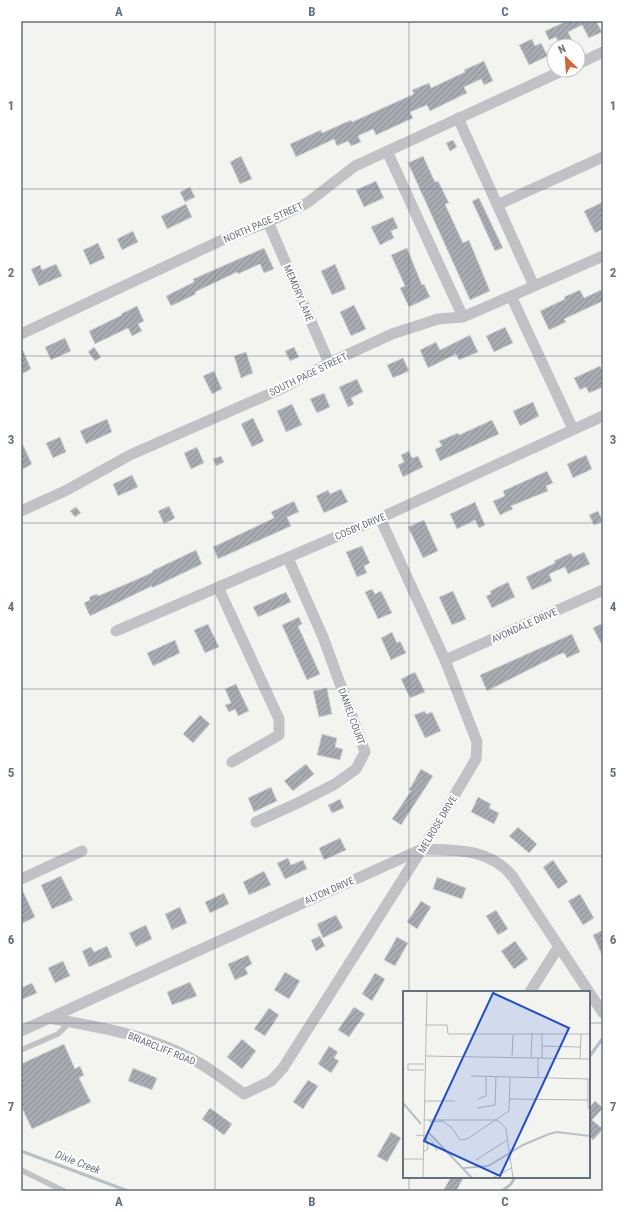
<svg xmlns="http://www.w3.org/2000/svg" width="624" height="1212" font-family="'Roboto Condensed',sans-serif">
<defs>
<pattern id="building-hatch" width="6" height="6" patternUnits="userSpaceOnUse"><rect width="6" height="6" fill="#a6acb2"/><path d="M-1 1l2-2M0 6l6-6M5 7l2-2" fill="none" stroke="#8b9096"/></pattern>
</defs>
<rect width="100%" height="100%" fill="#f3f4f0"/>
<g fill="none" stroke-linecap="round" stroke-linejoin="round">
<path stroke="#b7c0c5" stroke-width="3" d="M589,1057L603,1038
M21,1151L128,1191
M502,1191L511,1184L515,1177"/>
</g>
<path fill="url(#building-hatch)" stroke="#d5d5d3" d="M567,21H596L602,32L589,38L582,25L568,32L575,46H560L556,37L549,40L545,31Z
M532,39L535,46L541,43L548,56L529,65L519,45Z
M484,61L493,81L484,85L481,79L464,87L467,93L430,111L427,105L410,112L413,118L376,135L373,129L358,136L361,142L351,146L348,141L337,146L334,139L296,157L290,144L321,130L322,133L351,120L352,122L414,94L412,90L429,83L431,88L465,72L464,70Z
M453,140L457,147L450,151L446,143Z
M241,156L252,179L240,184L230,162Z
M423,156L435,182L438,181L449,203L445,204L463,243L469,240L490,291L470,300L408,163Z
M376,181L384,198L364,207L356,190Z
M190,187L195,197L185,202L180,192Z
M479,198L503,248L495,251L472,201Z
M603,202V229L595,233L584,211Z
M186,204L192,217L167,229L161,216Z
M393,217L398,228L391,231L394,238L380,245L371,227Z
M133,231L138,242L122,250L117,239Z
M98,243L105,258L90,265L83,250Z
M264,248L274,269L264,273L260,264L238,274L237,272L195,292L196,294L171,306L166,296L194,282L193,279Z
M407,248L422,285L424,284L430,297L409,307L400,288L405,286L391,255Z
M56,264L62,276L39,286L31,269L40,265L42,270Z
M335,264L346,289L332,295L321,271Z
M603,289V301L564,319L566,322L549,330L540,311L565,299L564,297L580,290L584,298Z
M354,305L366,329L351,336L340,312Z
M137,306L144,321L138,324L142,331L132,336L128,328L95,344L89,331L122,315L121,314Z
M505,327L513,343L494,352L486,336Z
M470,335L478,352L459,360L456,354L428,368L420,350L436,342L440,350Z
M65,338L71,351L51,360L45,347Z
M21,346L31,369L21,374Z
M94,347L101,357L95,361L88,352Z
M294,347L299,357L290,361L285,351Z
M246,352L253,373L241,378L234,356Z
M403,358L409,371L393,378L387,365Z
M600,366L603,372V387L589,393L586,387L580,390L574,378Z
M214,371L222,389L212,394L203,376Z
M357,379L363,392L351,398L354,404L348,407L339,387Z
M324,393L330,407L317,413L310,399Z
M533,402L539,416L520,426L513,411Z
M292,404L302,425L286,432L277,411Z
M253,418L264,441L252,447L241,424Z
M107,419L112,432L86,444L80,431Z
M492,420L499,434L440,461L435,449L442,446L439,441L458,433L459,435Z
M60,437L66,452L53,458L46,443Z
M21,441L32,464L21,470Z
M197,447L204,463L191,469L184,453Z
M409,451L412,458L418,456L423,467L403,477L398,465L404,462L401,455Z
M586,455L592,469L573,478L567,464Z
M221,456L224,462L216,466L213,459Z
M547,471L553,483L546,486L548,491L511,506L513,509L500,515L493,501L505,496L503,491Z
M132,475L138,487L118,496L113,484Z
M341,489L348,502L324,513L316,496L328,490L330,494Z
M294,501L299,512L287,517L291,526L218,559L213,547L274,518L271,512Z
M475,502L485,525L479,528L475,520L457,529L450,514Z
M169,506L175,518L164,524L158,511Z
M76,507L81,513L75,517L70,511Z
M598,511L603,521L594,525L589,515Z
M424,520L438,551L423,558L408,527Z
M362,546L370,563L364,566L367,573L357,577L346,552Z
M196,550L202,564L152,588V586L90,616L84,603L90,600L89,597L97,594L98,596L138,579L153,572L152,571Z
M584,552L590,564L568,574L565,567L549,574L552,581L532,590L526,577L555,563L554,561L571,553L573,557Z
M508,582L515,597L492,608L486,596L491,594L490,591Z
M372,589L375,594L381,591L392,613L378,619L365,592Z
M453,591L466,619L452,625L439,597Z
M286,592L291,602L258,617L253,607Z
M299,617L302,624L298,626L320,674L307,680L282,625Z
M603,623V647L593,628Z
M208,624L219,647L205,653L194,630Z
M392,632L397,643L400,641L406,653L391,660L381,638Z
M572,634L580,652L567,658L564,653L558,655L487,691L480,675Z
M175,640L180,653L153,666L147,653Z
M415,672L425,692L410,698L401,679Z
M236,684L249,711L238,716L235,709L229,712L225,705L231,703L225,689Z
M327,688L332,714L319,717L313,691Z
M425,711L426,714L432,712L441,731L425,738L414,715Z
M200,715L210,724L193,743L183,734Z
M322,734L337,738L335,747L343,749L340,760L317,755Z
M306,764L314,774L293,791L284,781Z
M421,769L433,776L401,825L392,819L411,791L409,790Z
M271,787L277,801L254,812L248,798Z
M478,797L491,804L489,808L499,813L494,824L471,812Z
M340,799L344,808L332,813L328,805Z
M518,827L537,844L529,853L509,836Z
M340,838L346,850L324,860L319,848Z
M288,858L291,865L303,860L307,869L285,879L277,863Z
M553,860L568,882L558,889L543,867Z
M264,871L271,885L249,895L243,882Z
M61,876L73,900L52,909L41,885Z
M437,877L466,888L462,899L433,889Z
M21,887L35,917L21,924Z
M224,893L229,904L210,913L205,902Z
M580,894L594,918L583,925L568,901Z
M421,901L431,907L417,929L407,922Z
M180,907L187,923L172,930L165,914Z
M496,910L508,929L498,935L486,916Z
M336,915L343,928L323,938L317,924Z
M146,925L152,939L136,947L129,933Z
M603,930V957L593,935Z
M320,936L325,946L316,951L311,940Z
M397,937L408,943L395,966L384,960Z
M515,941L528,959L514,969L501,951Z
M107,946L112,957L89,967L82,951L91,947L94,952Z
M248,955L252,964L245,968L248,974L235,980L228,964Z
M63,961L70,976L55,983L48,968Z
M285,972L300,981L289,999L274,990Z
M375,973L385,979L372,1001L362,994Z
M190,982L197,996L172,1005L167,992Z
M32,983L37,993L21,1000V988Z
M354,1007L365,1014L349,1037L338,1030Z
M269,1008L279,1015L265,1036L254,1029Z
M242,1039L256,1051L242,1069L227,1057Z
M64,1044L75,1069L80,1066L84,1075L79,1078L91,1102L32,1129L21,1106V1064Z
M329,1046L338,1052L334,1058L339,1061L331,1073L318,1064Z
M133,1068L157,1078L152,1090L128,1081Z
M308,1080L318,1086L303,1109L293,1102Z
M595,1101L603,1108L592,1120L603,1129L593,1140L589,1136V1108Z
M210,1108L232,1124L224,1135L202,1119Z
M391,1132L401,1138L387,1162L377,1156Z
M451,1177H464L456,1191H443Z"/>
<g fill="none" stroke-linecap="round" stroke-linejoin="round">
<path stroke="#c0c2c5" stroke-width="5.5" d="M21,1050L58,1034L70,1022
M21,1170L64,1191"/>
<path stroke="#c0c2c5" stroke-width="11" d="M578,64L603,52
M458,118L534,286
M387,151L463,317
M497,205L603,157
M268,222L329,363
M511,296L573,429
M21,334L220,241L268,222L307,203L355,166L564,70
M21,511L67,490L130,455L283,388L329,363L392,334L438,319L463,317L603,256
M218,587L279,719V735L232,762
M116,631L380,518L603,416
M445,660L603,590
M256,822L300,802L335,784L356,769L365,752L323,637L288,558
M21,879L82,851
M530,992L559,946
M589,992L603,1013
M48,1018C101,1027 155,1036 201,1064C216,1073 230,1084 244,1094L271,1081L283,1068L432,833L476,759L477,742L445,660L380,518
M21,1031L422,849C455,850 490,848 513,877L589,992"/>
</g>
<path fill="none" stroke="#66717e" stroke-width="1" stroke-opacity="0.55" d="M215,21V1191M409,21V992M21,189H603M21,356H603M21,523H603M21,689H603M21,856H603M21,1023H404M589,1023H603M409,1177V1191"/>
<g text-anchor="middle" stroke-width="4" stroke-linejoin="round" paint-order="stroke">
<g font-size="10" fill="#66717e" stroke="#fff">
<text transform="translate(263 222) rotate(-24)" y="4">NORTH PAGE STREET</text>
<text transform="translate(299 293) rotate(67)" y="4">MEMORY LANE</text>
<text transform="translate(308 374) rotate(-26)" y="4">SOUTH PAGE STREET</text>
<text transform="translate(360 526) rotate(-23)" y="4">COSBY DRIVE</text>
<text transform="translate(524 625) rotate(-24)" y="4">AVONDALE DRIVE</text>
<text transform="translate(352 716) rotate(70)" y="4">DANIEL COURT</text>
<text transform="translate(437 824) rotate(-59)" y="4">MELROSE DRIVE</text>
<text transform="translate(329 890) rotate(-24)" y="4">ALTON DRIVE</text>
<text transform="translate(162 1048) rotate(22)" y="4">BRIARCLIFF ROAD</text>
</g>
<g font-size="11" font-style="italic" fill="#667882" stroke="#fff">
<text transform="translate(78 1162) rotate(21)" y="4">Dixie Creek</text>
</g>
</g>
<g transform="translate(403 991)">
<rect width="187" height="187" fill="#f3f4f0"/>
<path fill="none" stroke="#b7c0c5" stroke-width="2" d="M0,112L18,133M24,140L69,187M60,177L85,175L120,154L146,143L154,141L187,145"/>
<path fill="none" stroke="#b2b8bb" stroke-width="1" d="M22,34H44L45,43H187M139,55L177,56M23,65L187,68M109,65L110,44M128,67L129,42M139,67V42M177,68L178,43M21,73H5V79H21M68,85L187,88M135,87V67M75,108L83,105V86M107,108L185,109M21,110H52M74,117L92,114L93,86M185,118V88M22,129H93L98,132L103,138L110,187M27,129V131L40,130M38,129L49,137L57,149L64,148L106,120L107,87M13,144L23,145L25,158L20,161M23,145L29,150L34,160M0,168H20M73,169L104,149M20,187L24,0M90,187L108,177"/>
<path fill="#1d4ed8" fill-opacity="0.15" stroke="#1d4ed8" stroke-width="2" d="M90,2L166,37L97,185L21,150Z"/>
<rect width="187" height="187" fill="none" stroke="#66717e" stroke-width="2"/>
</g>
<rect width="624" height="1212" fill="none" stroke="#ffffff" stroke-width="44"/>
<g transform="translate(566 58) rotate(335)"><circle r="19" fill="#ffffff" stroke="#c2c6cb"/>
<path d="M0-3L7 15L0 10L-7 15Z" fill="#d16633"/>
<text y="-6" font-size="11" font-weight="bold" text-anchor="middle" fill="#66717e">N</text>
</g>
<rect x="22" y="22" width="580" height="1168" fill="none" stroke="#66717e" stroke-width="1.5"/>
<g font-size="13" text-anchor="middle" font-weight="bold" fill="#66717e">
<text x="119" y="16">A</text>
<text x="312" y="16">B</text>
<text x="505" y="16">C</text>
<text x="11" y="110">1</text>
<text x="613" y="110">1</text>
<text x="11" y="277">2</text>
<text x="613" y="277">2</text>
<text x="11" y="444">3</text>
<text x="613" y="444">3</text>
<text x="11" y="611">4</text>
<text x="613" y="611">4</text>
<text x="11" y="777">5</text>
<text x="613" y="777">5</text>
<text x="11" y="944">6</text>
<text x="613" y="944">6</text>
<text x="11" y="1111">7</text>
<text x="613" y="1111">7</text>
<text x="119" y="1206">A</text>
<text x="312" y="1206">B</text>
<text x="505" y="1206">C</text>
</g>
</svg>
